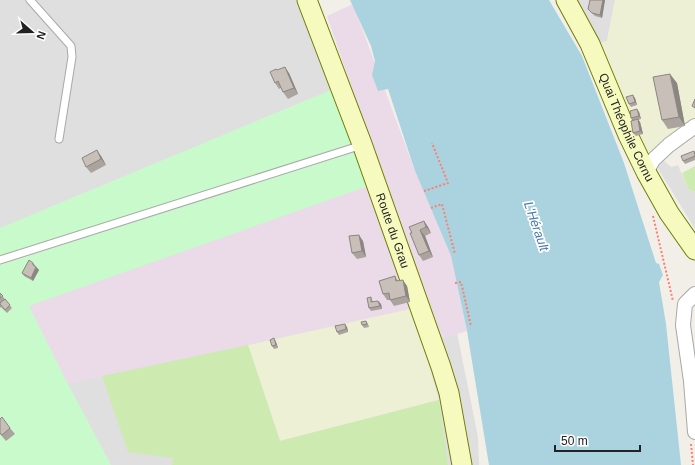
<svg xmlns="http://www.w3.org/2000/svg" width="695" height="465" font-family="Arial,sans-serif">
<rect width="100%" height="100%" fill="#f2efe9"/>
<path fill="#e0dfdf" d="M0,0H296L349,137L390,237L445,273L478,437L479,465H0Z
M575,0H615L607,41L600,43Z
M664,161L671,167L678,165L688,189L695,192V229L657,167Z"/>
<path fill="#ebdbe8" d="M353,4L415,171L451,256L467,331L423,344L410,309L68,384L29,306L368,186L382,177L327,16Z"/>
<path fill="#eef0d5" d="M615,0H695V121L663,139L651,155L637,136L600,43L607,41Z
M410,309L423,344L439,400L280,441L248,345Z"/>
<path fill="#cdebb0" d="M695,166V192L688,189L682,173Z
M248,345L280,441L439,400L448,465H172L173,458L128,452L102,376Z"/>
<path fill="#c8facc" d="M331,90L368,186L29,306L68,384L111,465H0V228Z"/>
<path fill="#aad3df" d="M350,0H549L582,56L624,163L656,263L659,264L663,275L659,282L666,324L681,465H489L467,331L451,256L415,171L388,89L378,91L372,75L375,61L371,46Z"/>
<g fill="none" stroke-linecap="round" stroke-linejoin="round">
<g stroke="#a9a9a9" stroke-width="9">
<path id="lane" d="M30,0L71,46L72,57L59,139
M0,260L362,145"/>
</g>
<g stroke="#a9a9a9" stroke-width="16">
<path id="street" d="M646,172L653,160L669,145L695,126
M695,294L685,304L683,325L691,381L695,432"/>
</g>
<g stroke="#707d05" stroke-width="21">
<g id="secondary">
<path id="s1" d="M307,0L362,144L441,367L449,393L462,465"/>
<path id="s2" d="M566,0L590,44L628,135L646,172L669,213L695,250"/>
</g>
</g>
<path stroke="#fa8072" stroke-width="2" stroke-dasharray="2 2" stroke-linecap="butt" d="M424,191L448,183L432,143
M431,208L442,204L455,254
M653,216L673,301
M455,283L461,282L471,326
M691,444L693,465"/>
<use href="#lane" stroke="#fff" stroke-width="7"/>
<use href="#street" stroke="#fff" stroke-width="14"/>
<use href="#secondary" stroke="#f7fabf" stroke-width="19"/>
</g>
<path fill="#aba49e" d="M590,0H605L602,18L595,16L588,9Z
M277,70L289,73L298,94L288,99L283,92L281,88L279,89L275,83Z
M677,83L685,126L668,129L662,120Z
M635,98L637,105L631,107L629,104Z
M639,112L641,119L638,120L640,122L643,134L636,136L633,133V120L631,118Z
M695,152V160L685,164L683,161Z
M101,156L106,165L91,173L86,167Z
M424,221L428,227L431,233L425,236L433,257L423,261L419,255L412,233Z
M363,241L366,257L357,259L352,253Z
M33,263L39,270L33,281L24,276L22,273Z
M395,276L398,281L407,286L410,302L394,306L390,300H387L383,294Z
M0,293L12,308L7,313L1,307L0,308Z
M371,297L373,302L378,301L381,304L382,309L371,311L369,308Z
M366,321L368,324L369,327L364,328L362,325Z
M347,327L348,332L339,335L337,332Z
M276,342L278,348L274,349L272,346Z
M0,419L10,428L15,434L6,441L0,434Z"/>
<path fill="#8b8681" d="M603,0H605L602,18L600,15Z
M285,67L289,73L298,94L294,88Z
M670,74L677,83L685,126L679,117Z
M633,95L635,98L637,105L635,102Z
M637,109L639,112L641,119L639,116Z
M638,119L640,122L643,134L640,131Z
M97,150L101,156L106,165L101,159Z
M424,221L428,227L431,233L426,227Z
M420,230L425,236L433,257L429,251Z
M359,235L363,241L366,257L362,251Z
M36,267L39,270L33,281L31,278Z
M403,280L407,286L410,302L406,296Z
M378,301L381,304L382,309L380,306Z
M345,324L347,327L348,332L346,329Z
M274,338L276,342L278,348L276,345Z"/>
<path fill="#c7bfb8" stroke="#8b8681" d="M590,0H603L600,15L592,13L588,9Z
M285,67L294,88L283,92L278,81L275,83L270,72L276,69L277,70Z
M670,74L679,117L662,120L653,77Z
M633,95L635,102L629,104L626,97Z
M695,99V108L692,106Z
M637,109L639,116L631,118L630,111Z
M638,119L640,131L633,133L631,121Z
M97,150L101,159L86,167L82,158Z
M694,151L695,156L683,161L681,156Z
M424,221L426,227L420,230L429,251L419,255L410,233H412L409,227Z
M359,235L362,251L352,253L349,236Z
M29,260L33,263V265L36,267L31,278L22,273Z
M395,276L396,281L403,280L406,296L390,300L389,293L383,294L379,281Z
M0,293L3,296L0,298Z
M371,297V302L378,301L380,306L369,308L367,298Z
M5,299L10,305L5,310L0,304V303Z
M366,321L367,324L362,325L361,322Z
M345,324L346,329L337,332L335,326Z
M274,338L276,345L272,346L270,340Z
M2,417L10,428L2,435L0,433V419Z"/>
<g text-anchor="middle" stroke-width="3.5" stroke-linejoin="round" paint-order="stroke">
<g font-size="12" fill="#222" stroke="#fff">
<text dy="4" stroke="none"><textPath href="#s2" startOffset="141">Quai Théophile Cornu</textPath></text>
<text dy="4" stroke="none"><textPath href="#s1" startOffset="246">Route du Grau</textPath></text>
</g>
<g font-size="13" font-style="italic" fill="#4a7aab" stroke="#fff">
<text transform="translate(537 226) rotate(71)" y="5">L'Hérault</text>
</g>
</g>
<g transform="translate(32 32) rotate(110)" stroke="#ffffff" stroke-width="3" paint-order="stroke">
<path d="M0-3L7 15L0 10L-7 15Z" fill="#222222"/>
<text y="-6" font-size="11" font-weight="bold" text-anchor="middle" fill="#222222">N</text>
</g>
<path d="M555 445v6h85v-6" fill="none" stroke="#222222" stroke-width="2"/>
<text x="561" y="445" font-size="12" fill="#222222" stroke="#ffffff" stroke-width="3" paint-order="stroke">50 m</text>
</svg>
